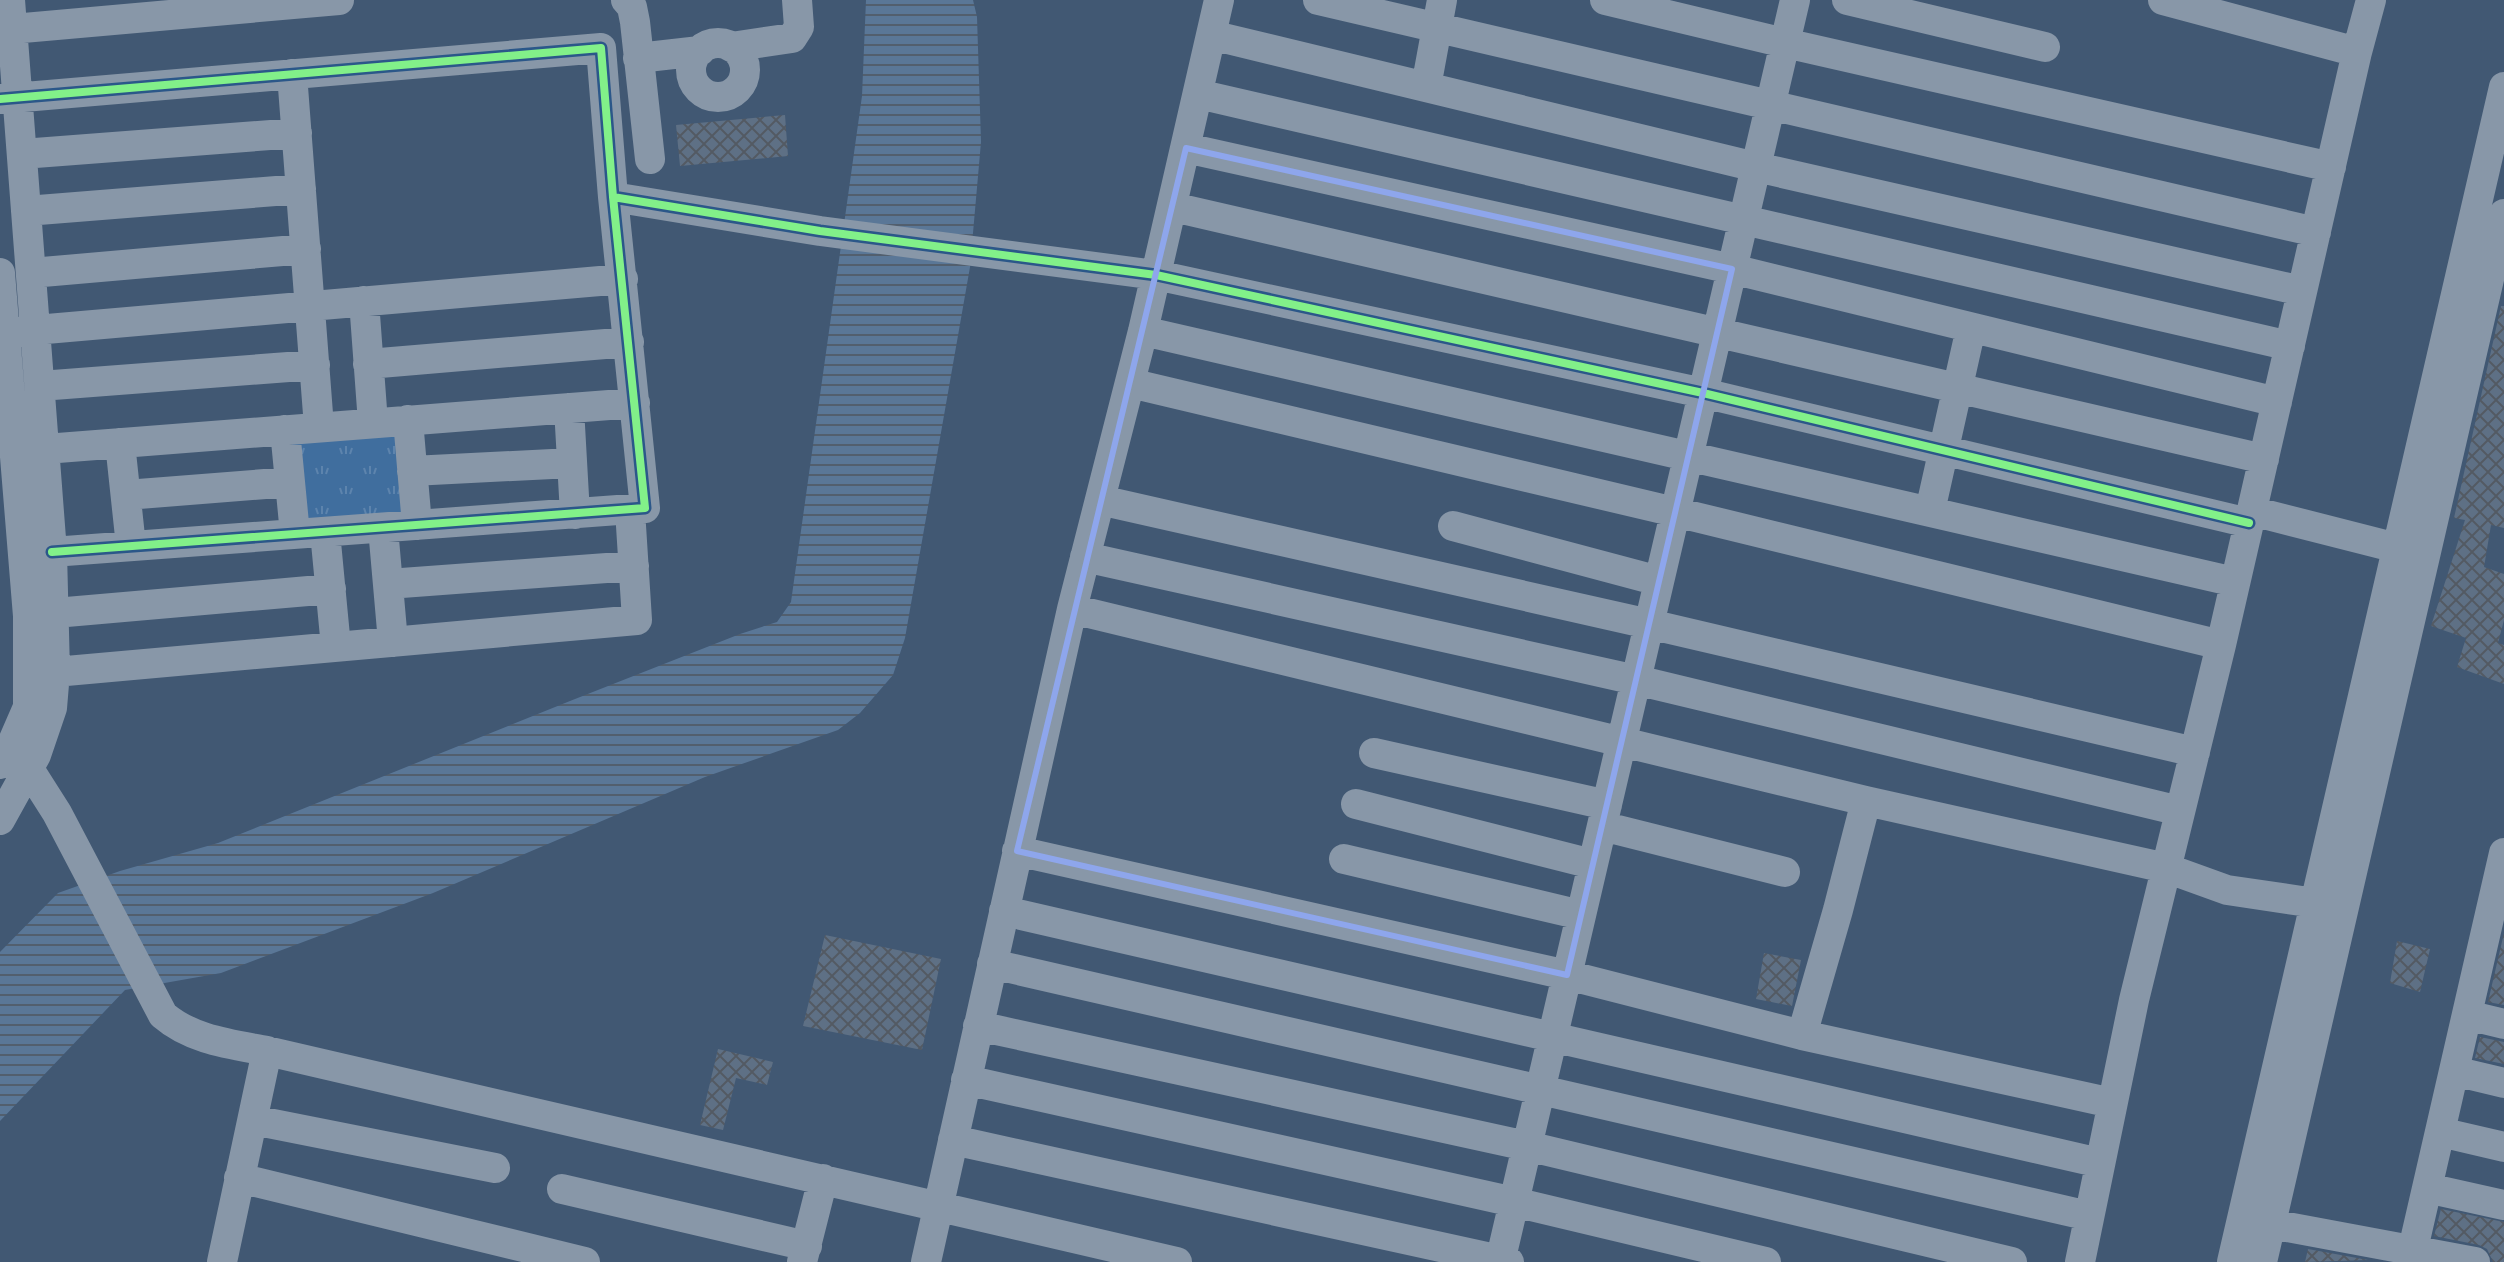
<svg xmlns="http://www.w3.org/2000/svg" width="2504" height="1262" font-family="Commissioner,sans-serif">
<defs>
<pattern id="grass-tufts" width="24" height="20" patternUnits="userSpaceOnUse" patternTransform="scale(2)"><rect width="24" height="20" fill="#406e9e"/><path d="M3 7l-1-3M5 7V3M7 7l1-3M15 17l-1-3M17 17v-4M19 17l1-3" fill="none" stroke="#5d84ad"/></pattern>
<pattern id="water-rules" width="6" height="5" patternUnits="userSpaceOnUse" patternTransform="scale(2)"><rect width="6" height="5" fill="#5a7797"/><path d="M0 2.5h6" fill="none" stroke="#525f6e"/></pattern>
<pattern id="building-cross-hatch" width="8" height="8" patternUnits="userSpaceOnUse" patternTransform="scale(2)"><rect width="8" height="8" fill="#5e7085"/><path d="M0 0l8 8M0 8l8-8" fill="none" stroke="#535a63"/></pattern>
</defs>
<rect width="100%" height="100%" fill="#415873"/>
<path fill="url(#grass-tufts)" d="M406,425L414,519L299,528L291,434Z"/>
<path fill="url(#water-rules)" d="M866,0H973L977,17L981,142L970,267L905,638L893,675L860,713L838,730L705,777L433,893L221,973L125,990L0,1121V952L58,893L120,871L218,843L570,701L740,634L777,622L791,602L862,96Z"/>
<path fill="url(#building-cross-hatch)" d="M785,115L788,156L680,166L676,125Z
M2501,306H2504V528L2491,525L2484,567L2504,574V620L2498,643L2504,645V684L2457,667L2466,638L2431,626L2465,520L2454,518Z
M2504,933V1005L2488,1002Z
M825,935L941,959L922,1050L803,1026Z
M2397,941L2430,949L2420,992L2390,983Z
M1764,953L1801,960L1792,1006L1756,999Z
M2480,1037L2504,1042V1064L2475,1058Z
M718,1049L773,1062L767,1085L736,1078L723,1130L700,1125Z
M2441,1209L2504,1222V1262H2493L2487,1249L2479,1245L2434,1236Z
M2308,1249L2368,1260L2305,1262Z"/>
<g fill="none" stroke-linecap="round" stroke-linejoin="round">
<path stroke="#8897a8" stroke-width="30" d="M626,0L632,7L635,22L650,159
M1318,0L2316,232
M1605,0L1785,43L2331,167
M1847,0L2045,47
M2163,0L2357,52
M0,30L339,0
M1211,35L1756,167L2302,291
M691 70a27 27 0 1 1 54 0a27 27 0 1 1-54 0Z
M731,47L792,38L799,27L797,0
M638,58L700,51
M292,74L319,427
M1426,87L1442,0
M1198,94L2290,346
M0,99L601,48L613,197L645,508L52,552
M1186,148L1732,269L2277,402
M22,154L297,133
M613,197L820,231L1156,275L1703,393L2249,523
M1173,207L2264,459
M26,211L301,189
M0,273L28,616V707L8,753L0,764
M31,273L306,249
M364,301L373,423
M1143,331L2235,582
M0,333L623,279
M368,364L629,342
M1130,383L1675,512L2221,645
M40,386L315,365
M569,408L575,514
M408,420L417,525
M285,430L295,534
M120,443L131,546
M45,449L635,403
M412,471L572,463
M126,495L290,482
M1100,500L1649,624L2195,752
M1930,511L1971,328
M2252,511L2397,548
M1453,526L1659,581
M383,528L393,642
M325,532L336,647
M1085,557L1636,680L2180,811
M388,584L634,566
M1072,609L1866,801L2166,868L2227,890L2315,903
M55,613L331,589
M55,672L637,620L630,510
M1374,753L1607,805
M15,758L29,769L57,813L163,1015C192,1040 230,1044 267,1051
M1356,804L1592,864
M0,820L36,755L52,708L55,672L52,552L10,0
M1602,826L1785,872
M1017,851L1567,975L1802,1035L2112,1103
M1344,859L1581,915
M1004,911L2100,1163
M992,964L2089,1216
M2467,1015L2504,1024
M978,1026L1527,1146L2012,1262
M1802,1035L1838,910L1866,801
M2454,1071L2504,1083
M966,1080L1514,1202L1766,1262
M253,1120L495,1168
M2440,1132L2504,1147
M953,1140L1509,1262
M239,1178L585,1262
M2427,1188L2504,1205
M562,1189L807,1246
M2271,1224L2475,1262
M222,1262L267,1051L1177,1262
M802,1262L823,1179
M926,1262L1072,609L1143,331L1219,0
M1500,1262L1795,0
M2080,1262L2134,1000L2221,645L2357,52L2371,0
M2232,1262L2504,87
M2262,1262L2504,214
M2410,1262L2504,853"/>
<g stroke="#2b5789" stroke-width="13">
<path id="cycleway" d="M0,99L601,48L613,197L645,508L52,552
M613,197L820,231L1156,275L1703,393L2249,523"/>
</g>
<use href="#cycleway" stroke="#82f089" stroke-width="8"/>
</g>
<path fill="none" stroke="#8ea6ec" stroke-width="6" stroke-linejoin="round" d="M1186,148L1732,269L1567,975L1017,851Z"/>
</svg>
